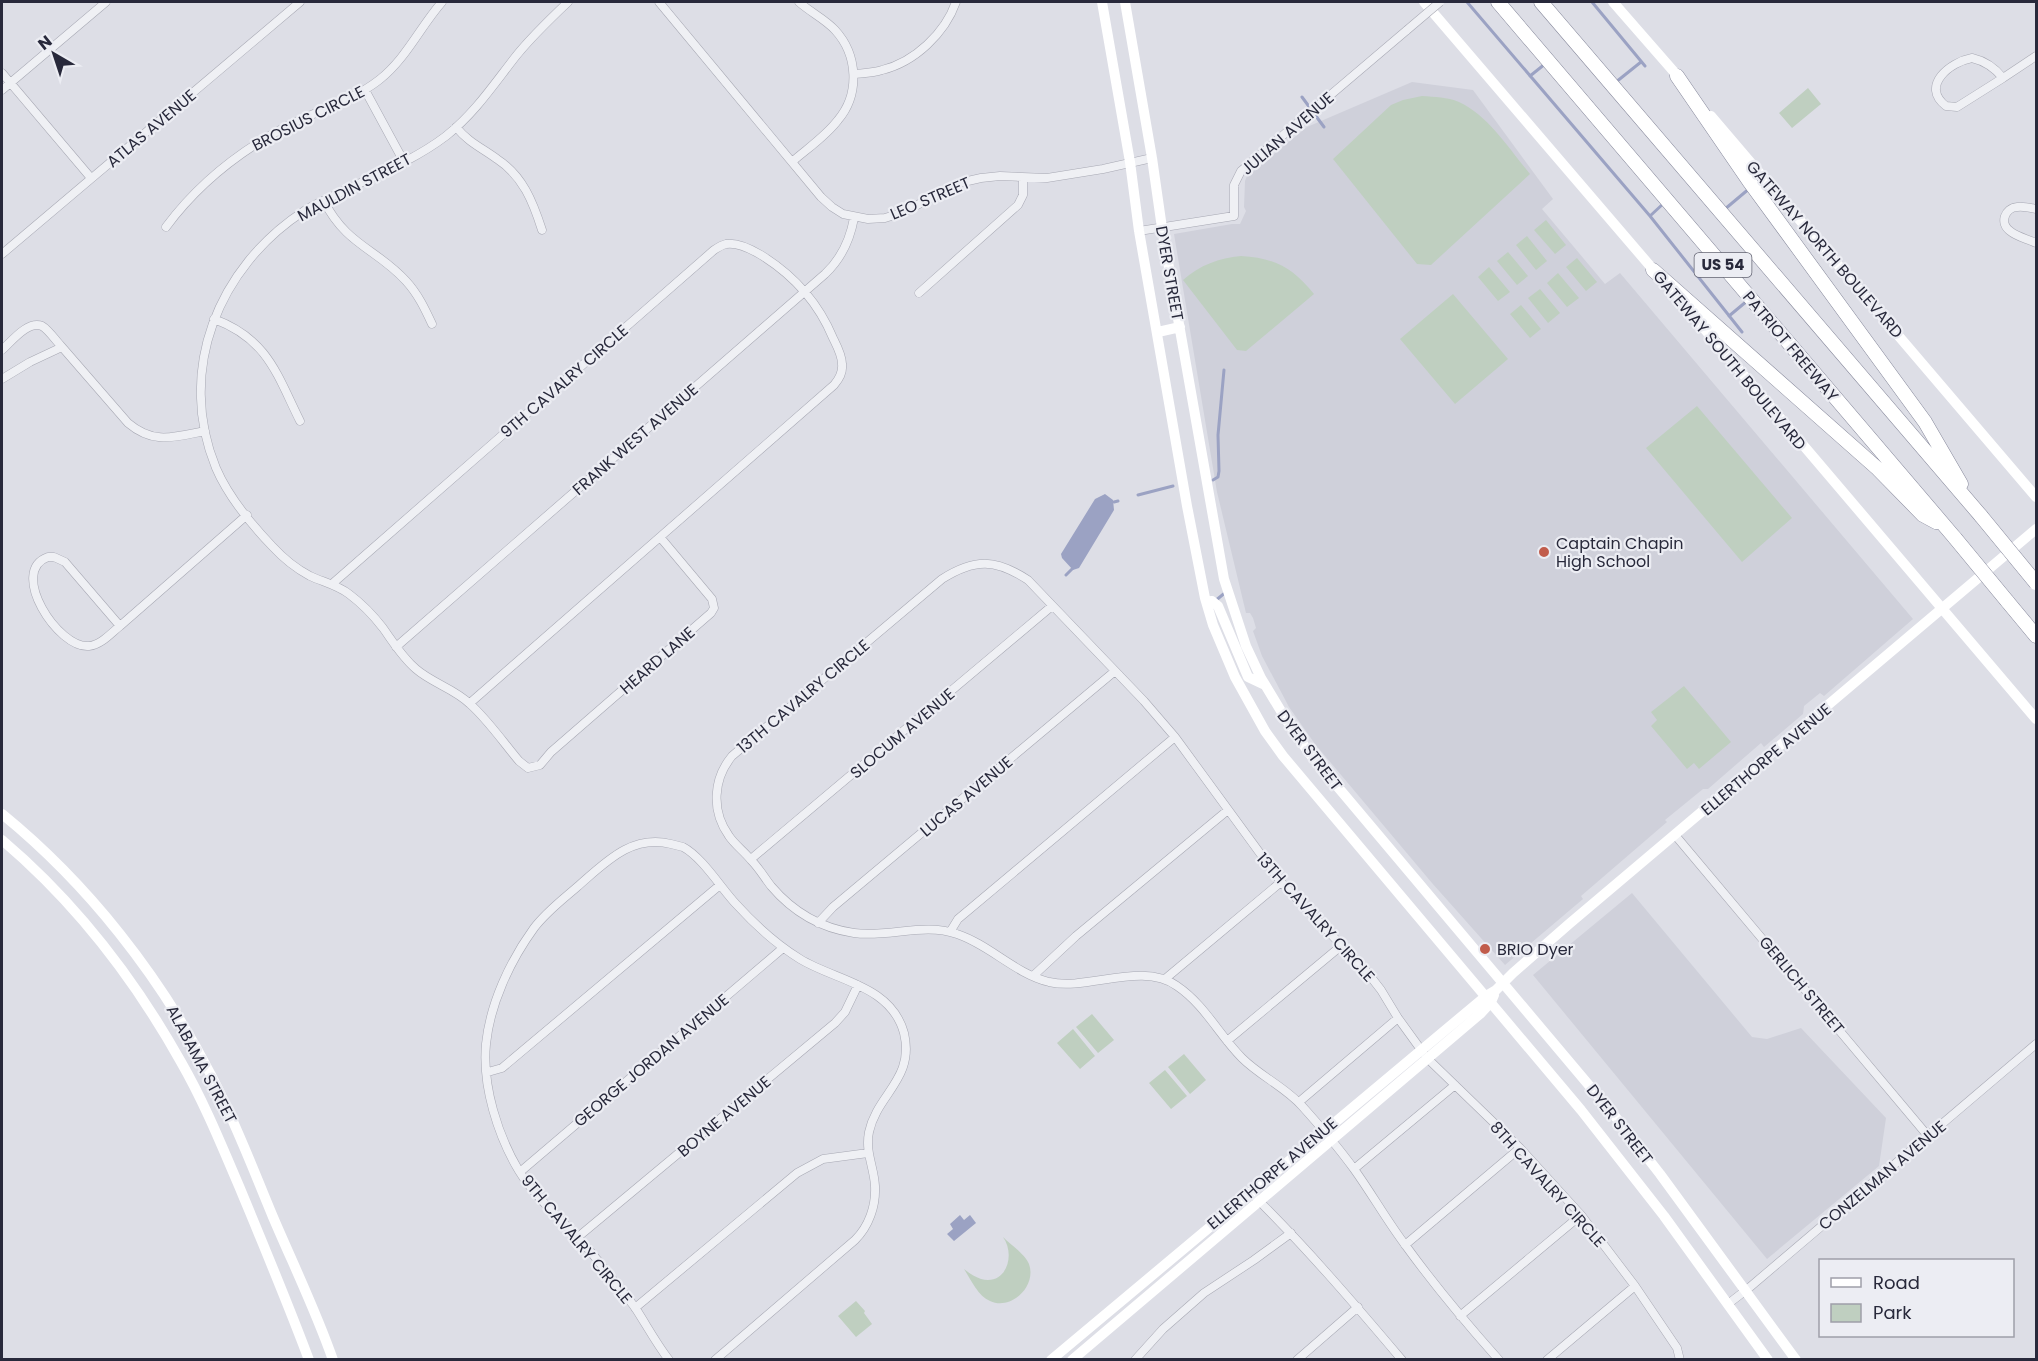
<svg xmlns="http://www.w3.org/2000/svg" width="2038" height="1361" font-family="Poppins,sans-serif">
<rect width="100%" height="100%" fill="#dddee6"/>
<path fill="#cfd0da" d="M1412,82L1473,90L1553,199L1542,209L1605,284L1620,273L1913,619L1824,696L1820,693L1804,706L1803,714L1764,747L1761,743L1708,789H1703L1665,820L1667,822L1581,896L1583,899L1505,965L1432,883L1315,744L1289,707L1262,656L1253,631L1256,628L1253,618L1250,613H1246L1217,492L1174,234L1232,224H1240L1246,211L1244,207L1245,181L1247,176L1307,127Z
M1632,893L1752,1037L1767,1039L1801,1028L1886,1118L1879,1166L1767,1259L1533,975Z"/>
<path fill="#bfcfc0" d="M1808,88L1821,104L1792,128L1779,113Z
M1422,96C1435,97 1447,97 1459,102C1488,115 1510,150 1530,174L1431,265L1417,264L1333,159L1391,105L1403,100Z
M1546,220L1566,245L1555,254L1534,230Z
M1527,236L1547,261L1536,270L1516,245Z
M1508,252L1528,276L1517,285L1497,261Z
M1241,256C1275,258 1293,268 1314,294L1246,351L1237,350L1183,280C1200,265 1219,258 1241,256Z
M1577,258L1597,282L1586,291L1566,267Z
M1489,267L1510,292L1498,301L1478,277Z
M1558,273L1579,298L1567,307L1547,283Z
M1540,289L1560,313L1548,323L1528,298Z
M1453,294L1508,359L1455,404L1400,339Z
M1521,305L1541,329L1530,338L1510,314Z
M1697,406L1792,518L1742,562L1646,448Z
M1684,686L1731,742L1699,769L1694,763L1687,769L1651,726L1657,720L1651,712Z
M1092,1014L1114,1040L1098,1053L1076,1027Z
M1073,1029L1095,1056L1080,1069L1057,1043Z
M1184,1054L1206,1080L1190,1094L1168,1067Z
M1165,1070L1187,1096L1171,1109L1149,1083Z
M1003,1237C1011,1245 1025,1254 1029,1264C1037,1286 1011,1311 990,1301C978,1296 971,1280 964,1269C969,1273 975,1277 981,1279C1006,1286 1016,1255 1003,1237Z
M856,1301L865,1311L864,1313L872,1324L856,1337L838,1316Z"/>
<path fill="#9ba2c3" d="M1105,494L1113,500L1114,510L1079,568L1073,570L1062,558L1061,554L1095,499Z
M960,1215L964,1220L970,1215L976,1223L954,1241L947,1234L953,1229L950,1224Z"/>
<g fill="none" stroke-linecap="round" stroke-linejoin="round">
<path stroke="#9ba2c3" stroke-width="3" d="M1467,2L1650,216L1742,332
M1592,2L1645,66
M1530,76L1545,64
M1616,82L1641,62
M1302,97L1324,127
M1725,209L1750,188
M1650,216L1664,203
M1729,316L1747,301
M1213,480L1218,477L1219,471L1218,435L1224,370
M1138,495L1173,486
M1114,502L1118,501
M1066,575L1072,569
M1215,601L1226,592"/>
<g stroke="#a7a8b3" stroke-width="9">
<path id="street" d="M568,2C550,19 532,36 516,56C494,84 475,113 446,136C413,161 374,176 337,194C326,200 314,204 304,211C218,267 176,371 216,468C228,496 251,524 272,546C283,558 295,568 310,576C323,582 337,585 349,594C361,603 373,615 383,628C393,642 402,657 416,669C432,683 455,689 470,704C488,720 503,742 519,761L528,768L540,765L551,752L711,613L714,608L712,599L660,537
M659,2L821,197L832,207L843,214L868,219L885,218L904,212L959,183L981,178L1000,176L1047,178L1103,169L1152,158
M1972,58C1985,61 1995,68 2003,78L1957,107L1946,106C1920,86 1950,62 1972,58Z
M2,73L91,178
M854,74C864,73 873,73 882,70C915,62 945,33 956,2
M2003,78L2036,56
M2,90L106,2
M365,90L404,162
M456,127C468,142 482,148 497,159C523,176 533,202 542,230
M793,161C808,148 826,136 838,120C860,94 858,55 835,30C825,19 810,12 799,2
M324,201C346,245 377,249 406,281C418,294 425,309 432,324
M2036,209C2031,208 2023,206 2017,207C2005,208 1999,223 2010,231C2017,237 2028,239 2036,243
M166,227C198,184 241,150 289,125C319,110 352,101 379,80C406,59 420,27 442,2
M1139,231L1234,216V185L1241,171L1407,30
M2,254L300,2
M919,293L1018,205L1023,195V178
M214,319C268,339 277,375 300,421
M62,347L128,423C154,445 174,437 205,431
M2,350C11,342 28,320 42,326C49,330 56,341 62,347L30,362L2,379
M48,557H54L65,562L120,626C111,633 101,645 89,646C58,649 8,571 48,557Z
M332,584L714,250C717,248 722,245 726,244C738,242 751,249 761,255C795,276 818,302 833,338C837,346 842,355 842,364C843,373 839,379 834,385L470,703
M120,626L247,515
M396,647L825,274C841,259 850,240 854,218
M1675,835L1928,1136
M751,859L1052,606
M818,923L833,907L1115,671
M950,932L958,919L1175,737
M1033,976L1076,936L1228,810
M1165,979L1281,882
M1227,1041L1341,946
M488,1072L502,1068L720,885
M1299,1102L1398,1018
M1354,1169L1455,1085
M520,1172L783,948
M1250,1192C1304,1245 1353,1302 1402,1360
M578,1237L835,1023L845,1012L858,985
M1405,1245L1520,1148
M1728,1304L1750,1287L2036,1044
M635,1308L797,1173L823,1159L868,1153
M1460,1316L1581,1215
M669,1360C656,1343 647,1326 636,1309C628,1297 618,1287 610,1276C600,1263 590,1250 579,1239C558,1216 535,1197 519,1171C498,1136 482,1086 486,1044C490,1004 510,961 534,928C546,912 562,900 577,887C605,863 631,834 671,844C675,845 679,846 683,847C702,857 721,888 736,904C755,925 776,944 800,959C836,981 891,985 904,1033C915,1079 877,1094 869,1132C865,1152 874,1167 875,1186C876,1206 869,1226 855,1240L715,1360
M1135,1360L1163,1329L1204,1293L1254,1260L1291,1233
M1297,1360L1358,1307
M1499,1360C1466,1323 1435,1286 1406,1246C1387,1221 1372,1194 1354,1169C1338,1147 1320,1126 1302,1106C1285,1087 1260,1076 1242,1058C1219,1035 1205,1005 1177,986C1142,961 1088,991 1049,982C1014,973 990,945 957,934C924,922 888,938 854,933C820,928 793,912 771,886C764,877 759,868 751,860C744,851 735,845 729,836C711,811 713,779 732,756L942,579C975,558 996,559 1028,580L1144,701L1175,737L1281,882L1367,972L1381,990L1398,1018L1427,1058L1520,1148L1581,1215L1635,1286L1677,1348L1680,1360
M1547,1360L1635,1286"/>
</g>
<g stroke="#86889b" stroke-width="15">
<path id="highway" d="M1498,2L1955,538
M1541,2L1981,516
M1677,76L1749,181L1925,422L1961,484
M1653,270L1878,469L1923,515L1936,522
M2007,601L2036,636"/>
</g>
<use href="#street" stroke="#eff0f4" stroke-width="8"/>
<path stroke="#fff" stroke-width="10" d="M1102,2L1130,162L1139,231L1187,506L1205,598L1213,625L1235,677L1265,731L1283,756L1581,1110L1664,1216L1768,1360
M1125,2L1152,158L1162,228L1224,579L1246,646L1261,678L1290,726L1310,754L1614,1115L1660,1174L1796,1360
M1424,2L1657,274
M1613,2L1682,81
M1711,116L2036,497
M1679,299L2036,719
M1158,332L1180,327
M1207,602L1212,601L1218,606L1248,677L1265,685
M2,814C88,884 160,976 211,1075C235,1121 253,1169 273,1217C293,1264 316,1311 333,1360
M2,840C75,902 134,978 181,1062C204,1102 221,1144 239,1186C263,1244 287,1301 309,1360
M1051,1360L1486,996L1496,990L1513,973L1569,924L2036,529
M1072,1360L1480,1014L1491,1002L1494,995"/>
<use href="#highway" stroke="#fff" stroke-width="14"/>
<g stroke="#a7a8b3" stroke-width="9" stroke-linecap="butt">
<path id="street-bridge" d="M1407,30L1440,2"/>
</g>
<g stroke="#86889b" stroke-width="15" stroke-linecap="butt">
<path id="highway-bridge" d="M1981,516L2036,583
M1955,538L2007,601"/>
</g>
<use href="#street-bridge" stroke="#eff0f4" stroke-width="8"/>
<use href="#highway-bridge" stroke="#fff" stroke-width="14"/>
</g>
<g fill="#c15c4b" stroke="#ecedf3" stroke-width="2">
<circle cx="1544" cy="552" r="6"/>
<circle cx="1485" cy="949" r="6"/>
</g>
<g text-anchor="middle" stroke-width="4.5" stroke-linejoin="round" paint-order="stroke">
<rect fill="#ecedf3" stroke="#636472" stroke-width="1.5" x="1694.5" y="253" width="57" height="24" rx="4.5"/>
<g font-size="15" font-weight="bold" fill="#28293b">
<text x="1723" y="270">US 54</text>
</g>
<g font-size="16" fill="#28293b" stroke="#ecedf3">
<text transform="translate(308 118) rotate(-27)" y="6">BROSIUS CIRCLE</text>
<text transform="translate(151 128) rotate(-40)" y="6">ATLAS AVENUE</text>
<text transform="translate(1287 133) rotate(-41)" y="6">JULIAN AVENUE</text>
<text transform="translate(354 187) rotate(-28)" y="6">MAULDIN STREET</text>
<text transform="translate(930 198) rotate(-23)" y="6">LEO STREET</text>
<text transform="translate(1825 249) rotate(49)" y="6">GATEWAY NORTH BOULEVARD</text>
<text transform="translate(1170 273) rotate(80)" y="6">DYER STREET</text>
<text transform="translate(1791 346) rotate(50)" y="6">PATRIOT FREEWAY</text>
<text transform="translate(1730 360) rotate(50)" y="6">GATEWAY SOUTH BOULEVARD</text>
<text transform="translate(564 381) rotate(-41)" y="6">9TH CAVALRY CIRCLE</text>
<text transform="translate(635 439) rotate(-41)" y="6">FRANK WEST AVENUE</text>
<text transform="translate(657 660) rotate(-41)" y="6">HEARD LANE</text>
<text transform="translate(803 696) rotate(-40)" y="6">13TH CAVALRY CIRCLE</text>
<text transform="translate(902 733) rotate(-40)" y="6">SLOCUM AVENUE</text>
<text transform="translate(1310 750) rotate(53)" y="6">DYER STREET</text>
<text transform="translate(1766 759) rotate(-40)" y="6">ELLERTHORPE AVENUE</text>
<text transform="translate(966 796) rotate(-40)" y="6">LUCAS AVENUE</text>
<text transform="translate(1316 917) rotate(48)" y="6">13TH CAVALRY CIRCLE</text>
<text transform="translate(1802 985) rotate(50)" y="6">GERLICH STREET</text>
<text transform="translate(651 1060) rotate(-40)" y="6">GEORGE JORDAN AVENUE</text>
<text transform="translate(202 1064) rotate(62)" y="6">ALABAMA STREET</text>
<text transform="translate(724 1116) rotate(-40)" y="6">BOYNE AVENUE</text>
<text transform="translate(1620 1124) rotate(52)" y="6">DYER STREET</text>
<text transform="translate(1272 1173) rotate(-40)" y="6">ELLERTHORPE AVENUE</text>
<text transform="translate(1882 1175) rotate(-40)" y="6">CONZELMAN AVENUE</text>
<text transform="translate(1548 1184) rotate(48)" y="6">8TH CAVALRY CIRCLE</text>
<text transform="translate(577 1239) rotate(50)" y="6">9TH CAVALRY CIRCLE</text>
</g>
<g font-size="16" fill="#28293b" stroke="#ecedf3" text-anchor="start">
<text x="1556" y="549">Captain Chapin<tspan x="1556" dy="18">High School</tspan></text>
<text x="1497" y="955">BRIO Dyer</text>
</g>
</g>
<rect width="2038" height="1361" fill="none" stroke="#28293b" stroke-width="6"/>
<rect x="1819" y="1259" width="195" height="78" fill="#ecedf3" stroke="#9e9fa9" stroke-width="1.5"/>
<rect x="1831" y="1278" width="30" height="9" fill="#ffffff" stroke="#9e9fa9" stroke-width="1.5"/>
<text x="1873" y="1289" font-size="18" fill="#28293b">Road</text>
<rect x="1831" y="1304" width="30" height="18" fill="#bfcfc0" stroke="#9e9fa9" stroke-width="1.5"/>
<text x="1873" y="1319" font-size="18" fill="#28293b">Park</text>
<g transform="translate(54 54) rotate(321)" stroke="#ecedf3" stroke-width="4.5" paint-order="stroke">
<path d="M0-4.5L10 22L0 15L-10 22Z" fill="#28293b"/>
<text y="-9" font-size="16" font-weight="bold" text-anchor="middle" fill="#28293b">N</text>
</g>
</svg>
